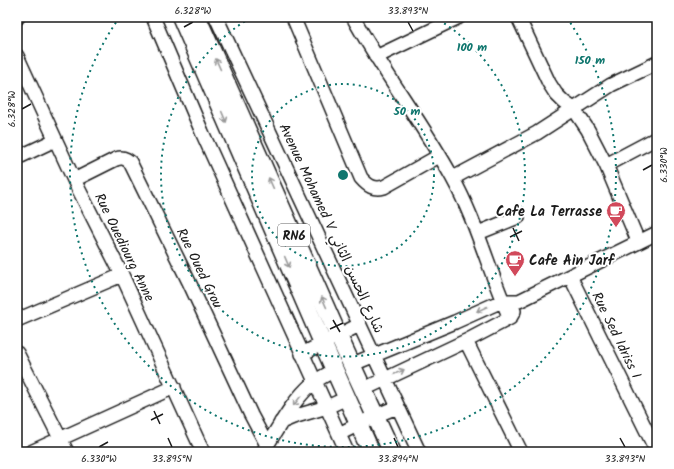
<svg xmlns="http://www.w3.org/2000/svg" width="674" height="469" font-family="Kalam,'Playpen Sans Arabic',sans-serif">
<rect width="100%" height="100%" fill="#fff"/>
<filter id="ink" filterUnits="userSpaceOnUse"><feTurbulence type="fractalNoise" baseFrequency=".025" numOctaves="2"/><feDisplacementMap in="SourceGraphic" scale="8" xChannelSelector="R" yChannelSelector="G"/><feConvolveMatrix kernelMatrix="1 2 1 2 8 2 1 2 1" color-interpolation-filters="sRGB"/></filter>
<g filter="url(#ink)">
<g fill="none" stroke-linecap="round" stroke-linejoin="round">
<g stroke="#1c1c1c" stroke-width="16">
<path id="minor" d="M153,17L202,132L347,452
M216,17L419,452
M293,17L361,178C368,186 374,190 384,187L439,156
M353,17C383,72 422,122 452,177C477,222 489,272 510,318
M518,17L549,83L556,94L564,102L574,109L588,130L606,165L638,241
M17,18L18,17
M17,56L74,180L122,275L203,452
M376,57L459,17
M17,158L55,140
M606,165L657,138
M453,178L537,133L611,85L657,63
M74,180L116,159C122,157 125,158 130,162L189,282L251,415L267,445
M478,233L518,217
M570,276L657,452
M17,320L122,275
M466,341L521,452
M17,353L67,452
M302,354L359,325
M353,364L455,322L502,301H519L657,233
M364,389L466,341L510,318L514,311
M281,422L293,417L327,407L347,398
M339,434L375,416L397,407
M264,450C279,427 292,401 313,383C319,378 328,374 335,370
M31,452L174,387"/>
</g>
<g stroke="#1c1c1c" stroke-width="20">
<path id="major" d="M181,17L323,344L371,452
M197,17L338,335L392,452"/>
</g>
<use href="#minor" stroke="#fff" stroke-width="13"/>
<use href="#major" stroke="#fff" stroke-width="17"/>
</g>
<defs><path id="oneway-shaft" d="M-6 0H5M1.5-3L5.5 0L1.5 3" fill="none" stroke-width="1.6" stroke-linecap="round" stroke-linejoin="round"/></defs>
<g stroke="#999">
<use href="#oneway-shaft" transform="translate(218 64) rotate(-114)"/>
<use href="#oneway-shaft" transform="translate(224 117) rotate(67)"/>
<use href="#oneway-shaft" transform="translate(271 183) rotate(-114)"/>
<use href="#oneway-shaft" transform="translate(287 262) rotate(67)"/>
<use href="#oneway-shaft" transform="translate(324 302) rotate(-114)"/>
<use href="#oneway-shaft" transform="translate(482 309) rotate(155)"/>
<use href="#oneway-shaft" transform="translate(399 372) rotate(-25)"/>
<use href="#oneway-shaft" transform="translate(297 401) rotate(128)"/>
</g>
</g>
<path fill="none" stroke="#1c1c1c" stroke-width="1.5" d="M408,22L413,31M184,27L193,22M22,109L31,104M643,170L652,165M513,228L519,241M510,237L522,231M333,320L340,332M330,329L343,323M154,411L160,424M151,420L163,414M168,438L172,447M394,438L398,447M620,438L625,447M99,447L108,442"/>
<g fill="none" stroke="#0f766e" stroke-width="2" stroke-dasharray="2 4">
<circle cx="343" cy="175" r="91"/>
<path d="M434 17A182 182 0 1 1 252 17"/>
<path d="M567 18A273 273 0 1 1 119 18"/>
</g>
<defs>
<g id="cafe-pin" transform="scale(1)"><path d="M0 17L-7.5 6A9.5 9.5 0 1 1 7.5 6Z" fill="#d1495b" stroke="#fff"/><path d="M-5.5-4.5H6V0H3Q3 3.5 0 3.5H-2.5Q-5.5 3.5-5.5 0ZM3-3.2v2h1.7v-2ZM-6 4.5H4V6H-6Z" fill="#fff"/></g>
</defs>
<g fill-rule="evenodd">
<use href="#cafe-pin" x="616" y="211"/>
<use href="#cafe-pin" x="515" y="260"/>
</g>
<g text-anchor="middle" stroke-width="4" stroke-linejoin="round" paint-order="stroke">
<rect fill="#fff" stroke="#606060" stroke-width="1" x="278" y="224" width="32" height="22" rx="3"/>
<g font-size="13" font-weight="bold" fill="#1c1c1c">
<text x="294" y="240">RN6</text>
</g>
<g font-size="14" font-weight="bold" fill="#1c1c1c" stroke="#fff" text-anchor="end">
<text x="602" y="216">Cafe La Terrasse</text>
<text x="529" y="265" text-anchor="start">Cafe Ain Jarf</text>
</g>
<g font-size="14" fill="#1c1c1c" stroke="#fff">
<text transform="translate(332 228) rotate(65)" y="5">Avenue Mohamed V شارع الحسن الثاني</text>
<text transform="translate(125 247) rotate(64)" y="5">Rue Ouediourg Anne</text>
<text transform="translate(200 268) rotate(64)" y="5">Rue Oued Grou</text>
<text transform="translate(617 335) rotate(64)" y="5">Rue Sed Idriss I</text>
</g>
</g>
<circle cx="343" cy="175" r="6" fill="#0f766e" stroke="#fff" stroke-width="2"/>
<g font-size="12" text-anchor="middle" font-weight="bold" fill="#0f766e" stroke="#fff" stroke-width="4" stroke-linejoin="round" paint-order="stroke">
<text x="472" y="51">100 m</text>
<text x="590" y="64">150 m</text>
<text x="407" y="115">50 m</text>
</g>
<rect width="674" height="469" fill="none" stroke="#fff" stroke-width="44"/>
<rect x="22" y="22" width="630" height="425" fill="none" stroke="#1c1c1c" stroke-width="1.5"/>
<g font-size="10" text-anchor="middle" fill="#1c1c1c">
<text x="193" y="14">6.328°W</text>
<text x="408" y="14">33.893°N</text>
<text transform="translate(11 109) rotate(-90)" y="4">6.328°W</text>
<text transform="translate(663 165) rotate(-90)" y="4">6.330°W</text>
<text x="99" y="462">6.330°W</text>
<text x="172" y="462">33.895°N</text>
<text x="398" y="462">33.894°N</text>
<text x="625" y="462">33.893°N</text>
</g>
</svg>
